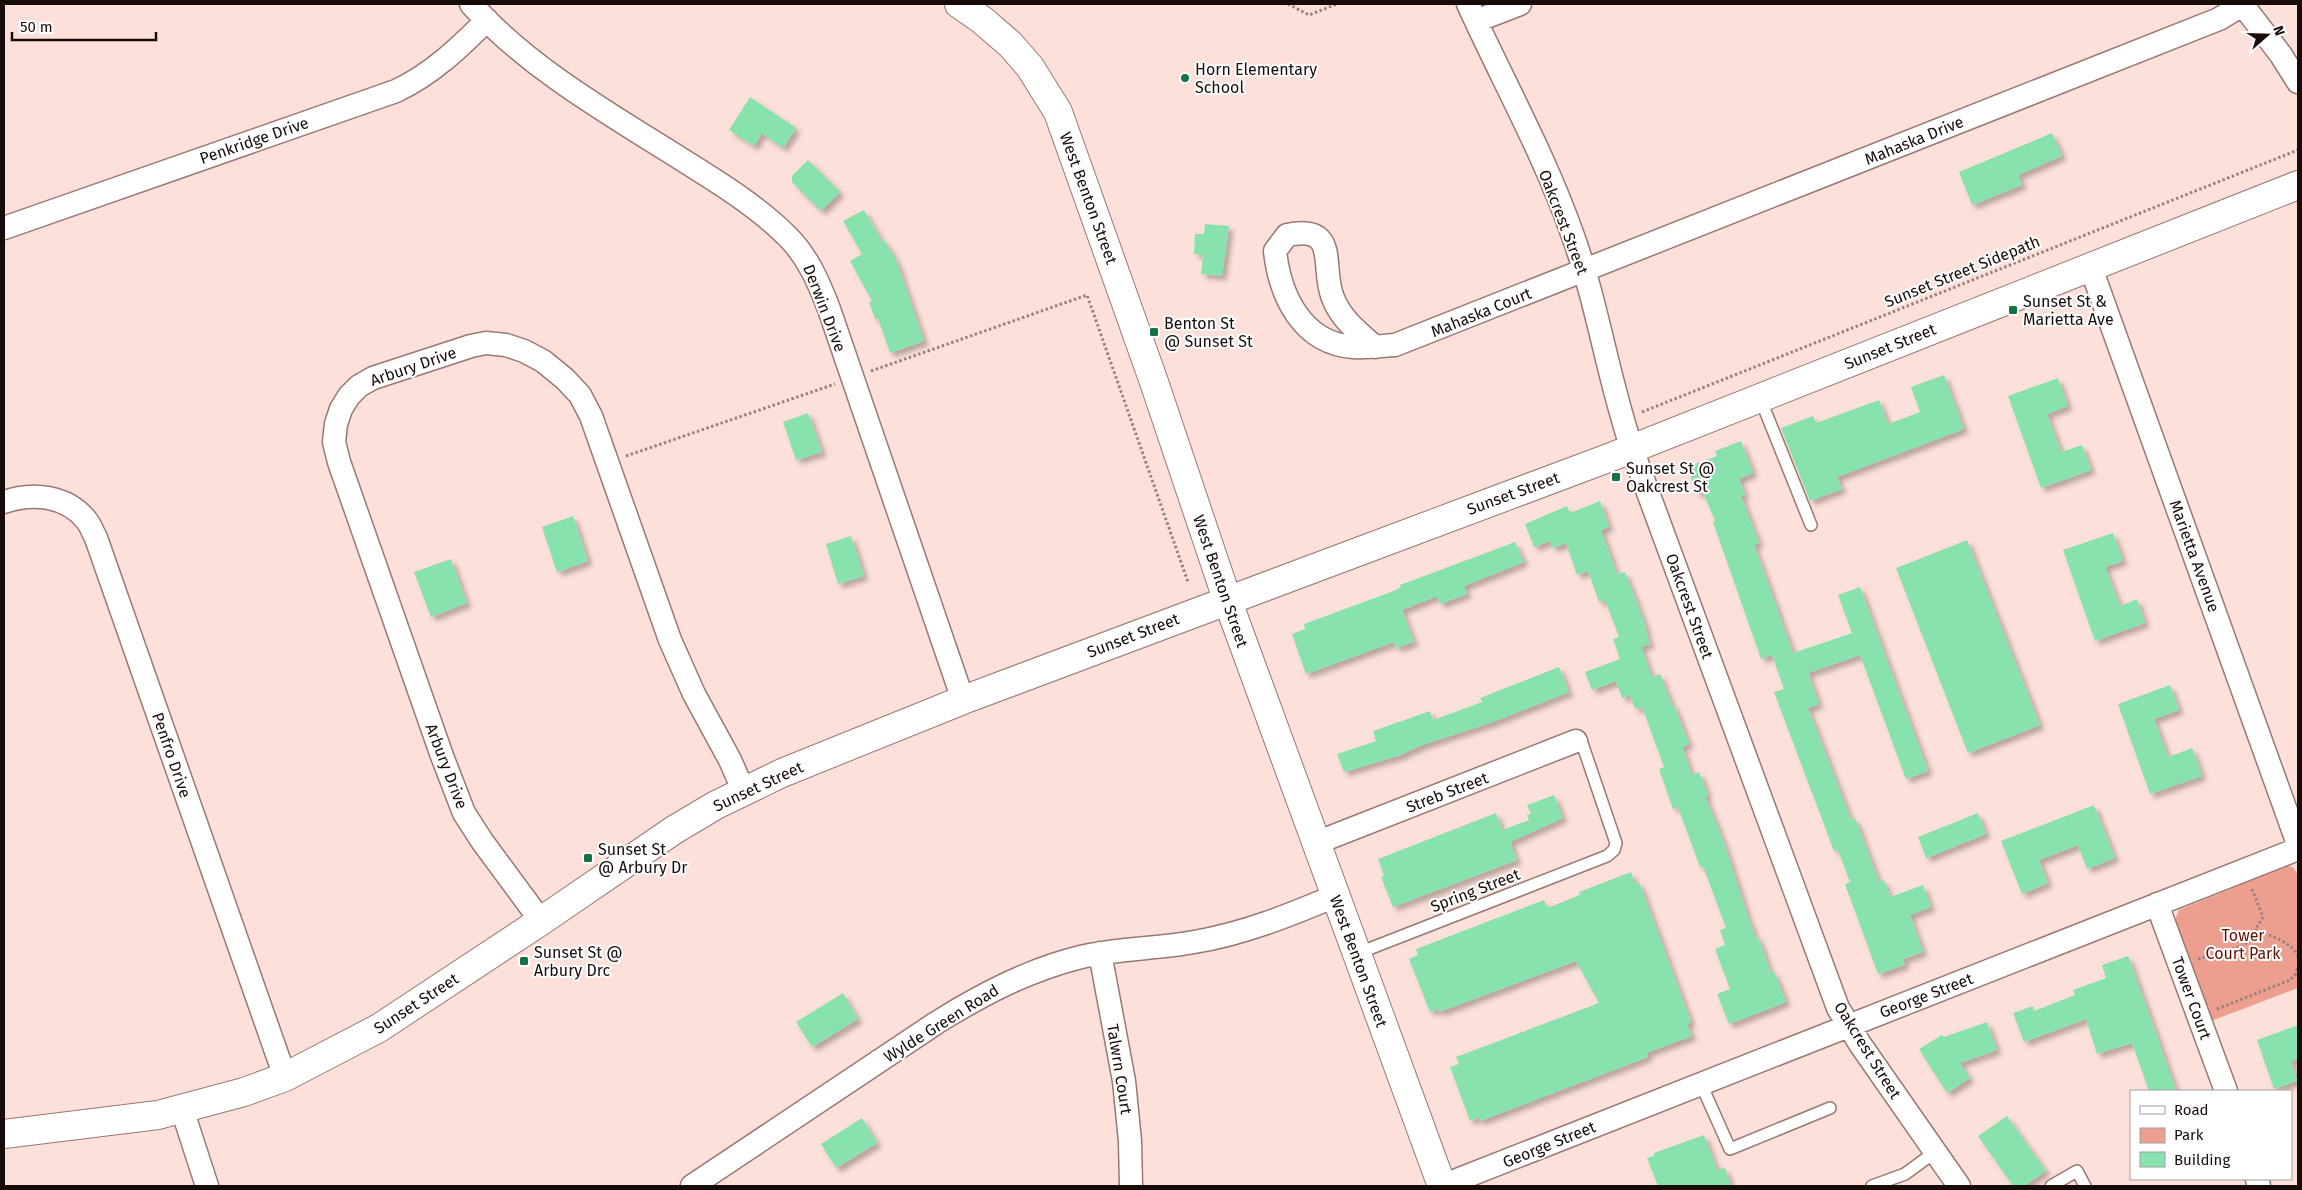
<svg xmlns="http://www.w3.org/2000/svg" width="2302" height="1190" font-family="'Fira Sans',sans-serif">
<defs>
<filter id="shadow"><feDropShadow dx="4.5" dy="4.5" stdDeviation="2.5" flood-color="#0004"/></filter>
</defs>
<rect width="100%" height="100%" fill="#fde0d9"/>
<path fill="#ed9f8f" d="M2287,866L2293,867L2298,875V988L2211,1021L2176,923V917L2179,910Z"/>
<path fill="#88e2ae" filter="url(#shadow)" d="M750,97L796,128L783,148L762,133L754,146L729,130Z
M2052,133L2062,156L2018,175L2022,185L1972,205L1959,172Z
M808,160L840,192L821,211L792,182V176Z
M864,210L882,241L884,240L896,260L924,341L890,353L878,318L875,319L869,302L872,301L850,261L862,254L843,221Z
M1205,224L1229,226L1222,276L1201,274L1203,255L1194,254L1195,234H1204Z
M1944,375L1964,429L1837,477L1842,489L1810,501L1781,428L1813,416L1816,423L1879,400L1888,424L1920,412L1911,387Z
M2058,378L2068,406L2047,414L2061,452L2082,445L2091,470L2041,488L2008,396Z
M808,413L822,452L796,460L783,422Z
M1741,441L1753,473L1739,479L1745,495L1741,496L1759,543L1754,545L1793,653L1852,633L1838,595L1860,587L1928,771L1906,779L1860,655L1808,673L1819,704L1808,708L1851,820L1855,818L1879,882L1884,880L1890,897L1923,885L1931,907L1910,915L1923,952L1903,959L1905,965L1878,974L1845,884L1850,882L1838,850L1834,851L1774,692L1784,689L1772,655L1761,659L1713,522L1715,521L1703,492L1697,494L1687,467L1717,456L1715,451Z
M1600,501L1609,527L1601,530L1617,574L1625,572L1646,627L1645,628L1650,644L1641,647L1652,677L1660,674L1672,706L1674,705L1689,744L1682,747L1692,775L1699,772L1708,795L1705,796L1724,843L1749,920L1756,938L1758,937L1771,973L1774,971L1786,1002L1729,1024L1717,994L1730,989L1715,949L1725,945L1720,930L1726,928L1703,866L1700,867L1678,807L1673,809L1659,769L1664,767L1642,707L1635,709L1630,695L1622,698L1616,681L1592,690L1585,672L1620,659L1613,639L1619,637L1605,600L1599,602L1588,571L1577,575L1566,543L1553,548L1550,541L1534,547L1525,524L1567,506L1570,513Z
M573,516L588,561L557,572L542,527Z
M2113,533L2123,561L2105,567L2120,606L2137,599L2145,623L2095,641L2063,550Z
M851,536L864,576L838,584L826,544Z
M1967,540L2040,725L1968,753L1896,568Z
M1515,542L1524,562L1464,586L1467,594L1440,604L1437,596L1402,610L1414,642L1396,648L1394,642L1306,674L1292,634L1305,629L1304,624L1391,592L1401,587L1400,585Z
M451,559L467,603L431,617L414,572Z
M1559,667L1569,692L1490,723L1425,744L1404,753V754L1344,772L1337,754L1376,741L1373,731L1430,711L1433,720L1482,702L1480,698Z
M2170,685L2179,710L2154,719L2168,757L2192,748L2202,776L2150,794L2118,704Z
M1554,795L1563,818L1510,842L1517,860L1393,907L1381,877L1384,876L1378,859L1496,813L1502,830L1529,820L1527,815L1531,814L1527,805Z
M2094,805L2115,858L2087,869L2078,845L2039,860L2048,883L2022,894L2001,841Z
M1978,813L1986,834L1926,858L1918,837Z
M1631,872L1635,884L1639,882L1691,1022L1687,1024L1692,1036L1646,1053L1648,1057L1480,1121L1479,1117L1470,1121L1450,1067L1459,1064L1456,1057L1599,1003L1576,961L1439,1012L1438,1009L1430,1012L1409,959L1418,955L1416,949L1544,900L1547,908L1580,895L1579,892Z
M2128,956L2157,1036L2176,1091H2149L2132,1043L2097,1054L2086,1019L2024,1042L2013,1013L2033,1006L2034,1011L2075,995L2073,990L2106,978L2102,965Z
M843,993L858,1019L812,1047L796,1022Z
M1987,1022L1997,1050L1960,1063L1970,1078L1947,1093L1919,1049L1942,1035L1944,1037Z
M2298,1025V1059L2291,1061L2297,1081L2274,1089L2257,1040Z
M2007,1116L2046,1171L2024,1186H2013L1978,1136Z
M862,1118L877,1143L836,1168L821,1144Z
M1704,1135L1717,1170L1725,1168L1731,1186H1658L1647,1158L1654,1156V1153Z"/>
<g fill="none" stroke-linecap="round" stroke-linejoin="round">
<g stroke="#997871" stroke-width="14">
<path id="lane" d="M1760,398L1811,525
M1356,954L1607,856L1614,850L1616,843L1582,743L1576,741
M1701,1084L1730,1149L1830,1108
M1872,1186L1905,1174L1935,1152
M2051,1186L2077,1171L2085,1186"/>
</g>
<g stroke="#997871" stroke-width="25">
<path id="street" d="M471,4C530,69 608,113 681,159C718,182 757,206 788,237C808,257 819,283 829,309L963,700
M1468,4C1503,81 1545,156 1573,236C1598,305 1608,379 1632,449L1838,1008L1860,1044L1959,1186
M2242,4L2281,55L2298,82
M1476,21L1520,4
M4,228L396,91C432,74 459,48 487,20
M2091,268L2298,844
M1375,347C1358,332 1341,319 1333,298C1320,268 1341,224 1287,235L1275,251C1280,296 1302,343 1353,347C1367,348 1381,346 1395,345L2219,19L2242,5
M4,502C32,492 67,495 87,521C91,526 93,533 96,538L285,1077
M1316,843L1576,741
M2157,904L2226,1091
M541,921L482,841L464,813L442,756L339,462L334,442L336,424L341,409L349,396L359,386L373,378L471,346L486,343L506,345L524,351L543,361L565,379L580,395L591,416L670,640L694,694L730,760L744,792
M1100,953L1124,1081L1130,1141L1131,1186
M182,1109L207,1186
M2257,1179L2259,1186
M692,1186L936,1023C981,995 1028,970 1081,957C1118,948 1157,949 1194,942C1243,934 1290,915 1335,896
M1442,1186L2298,849"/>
</g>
<g stroke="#997871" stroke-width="30">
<path id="secondary" d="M959,4L982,20L1010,44L1030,67L1058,112L1154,382L1227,599L1442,1186
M4,1134L158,1115L244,1092L285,1077L379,1028L541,921L674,830L716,805L782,773L963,700L1611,457L2298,185"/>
</g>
<path stroke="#98837e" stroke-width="3" stroke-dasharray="2.5 2.5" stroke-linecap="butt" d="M1288,4L1309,15L1337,4
M871,371L1087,295L1188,582
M1642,412L2298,150
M626,456L835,384
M2252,889L2263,917L2255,930C2270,936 2291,941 2298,956
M2198,959L2244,946L2255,930
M2217,1009L2290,980L2295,975L2298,967"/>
<use href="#lane" stroke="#fff" stroke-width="11"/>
<use href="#street" stroke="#fff" stroke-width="22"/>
<use href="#secondary" stroke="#fff" stroke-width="28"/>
</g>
<g fill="#157247" stroke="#fff" stroke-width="2">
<circle cx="1185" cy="78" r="5"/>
<rect x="2008" y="305" width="10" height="10" rx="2.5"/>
<rect x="1149" y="327" width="10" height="10" rx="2.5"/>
<rect x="1611" y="472" width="10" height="10" rx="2.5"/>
<rect x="583" y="853" width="10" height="10" rx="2.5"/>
<rect x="519" y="956" width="10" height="10" rx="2.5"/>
</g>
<g text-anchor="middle" stroke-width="4" stroke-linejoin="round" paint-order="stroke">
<g font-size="16" fill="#170c09" stroke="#fff" text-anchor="start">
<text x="1195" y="75">Horn Elementary<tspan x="1195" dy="18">School</tspan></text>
<text x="2023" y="307">Sunset St &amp;<tspan x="2023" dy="18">Marietta Ave</tspan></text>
<text x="1164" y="329">Benton St<tspan x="1164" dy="18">@ Sunset St</tspan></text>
<text x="1626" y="474">Sunset St @<tspan x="1626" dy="18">Oakcrest St</tspan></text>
<text x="598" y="855">Sunset St<tspan x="598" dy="18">@ Arbury Dr</tspan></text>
<text x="534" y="958">Sunset St @<tspan x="534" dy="18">Arbury Drc</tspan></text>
</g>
<g font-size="16" fill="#170c09" stroke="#fff">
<text transform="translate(254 140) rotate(-19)" y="6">Penkridge Drive</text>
<text transform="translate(1914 140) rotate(-22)" y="6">Mahaska Drive</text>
<text transform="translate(1089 198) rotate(70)" y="6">West Benton Street</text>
<text transform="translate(1564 222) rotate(69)" y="6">Oakcrest Street</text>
<text transform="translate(1962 271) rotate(-22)" y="6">Sunset Street Sidepath</text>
<text transform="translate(825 308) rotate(69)" y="6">Derwin Drive</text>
<text transform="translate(1481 312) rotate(-22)" y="6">Mahaska Court</text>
<text transform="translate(1890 346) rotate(-22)" y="6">Sunset Street</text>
<text transform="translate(413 366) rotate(-19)" y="6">Arbury Drive</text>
<text transform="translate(1513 493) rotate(-20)" y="6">Sunset Street</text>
<text transform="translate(2195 556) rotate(70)" y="6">Marietta Avenue</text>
<text transform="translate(1221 581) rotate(71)" y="6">West Benton Street</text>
<text transform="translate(1690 606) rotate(70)" y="6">Oakcrest Street</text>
<text transform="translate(1133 635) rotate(-21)" y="6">Sunset Street</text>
<text transform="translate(172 755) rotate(71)" y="6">Penfro Drive</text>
<text transform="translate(447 766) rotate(69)" y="6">Arbury Drive</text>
<text transform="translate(758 786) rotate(-25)" y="6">Sunset Street</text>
<text transform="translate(1447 792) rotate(-21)" y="6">Streb Street</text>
<text transform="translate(1475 890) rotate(-21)" y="6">Spring Street</text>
<text transform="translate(1359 961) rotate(70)" y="6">West Benton Street</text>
<text transform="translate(1926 995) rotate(-21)" y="6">George Street</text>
<text transform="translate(2192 998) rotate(70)" y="6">Tower Court</text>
<text transform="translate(416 1003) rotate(-33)" y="6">Sunset Street</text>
<text transform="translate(941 1023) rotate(-32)" y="6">Wylde Green Road</text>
<text transform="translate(1868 1050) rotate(58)" y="6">Oakcrest Street</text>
<text transform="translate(1120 1069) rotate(81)" y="6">Talwrn Court</text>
<text transform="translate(1549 1144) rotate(-22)" y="6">George Street</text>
</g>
<g font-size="16" fill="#600f03" stroke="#fff">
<text x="2243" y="941">Tower<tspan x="2243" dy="18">Court Park</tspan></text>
</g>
</g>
<rect width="2302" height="1190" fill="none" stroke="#170c09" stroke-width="10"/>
<rect x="2130" y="1090" width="162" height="90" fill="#ffffff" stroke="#a29e9d"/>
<rect x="2140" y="1106" width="25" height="8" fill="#ffffff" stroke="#a29e9d"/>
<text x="2174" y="1115" font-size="15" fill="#170c09">Road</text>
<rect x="2140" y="1128" width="25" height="15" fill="#ed9f8f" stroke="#a29e9d"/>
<text x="2174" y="1140" font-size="15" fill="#170c09">Park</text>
<rect x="2140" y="1152" width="25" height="15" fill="#88e2ae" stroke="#a29e9d"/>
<text x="2174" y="1165" font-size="15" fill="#170c09">Building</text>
<g transform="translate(2267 35) rotate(70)" stroke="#ffffff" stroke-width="4" paint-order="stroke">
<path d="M0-4L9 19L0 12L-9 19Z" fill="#170c09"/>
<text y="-8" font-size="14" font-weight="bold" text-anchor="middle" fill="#170c09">N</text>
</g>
<path d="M12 32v8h144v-8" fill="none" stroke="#170c09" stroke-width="2.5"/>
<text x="20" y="32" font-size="15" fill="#170c09" stroke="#ffffff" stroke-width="4" paint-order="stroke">50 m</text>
</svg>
